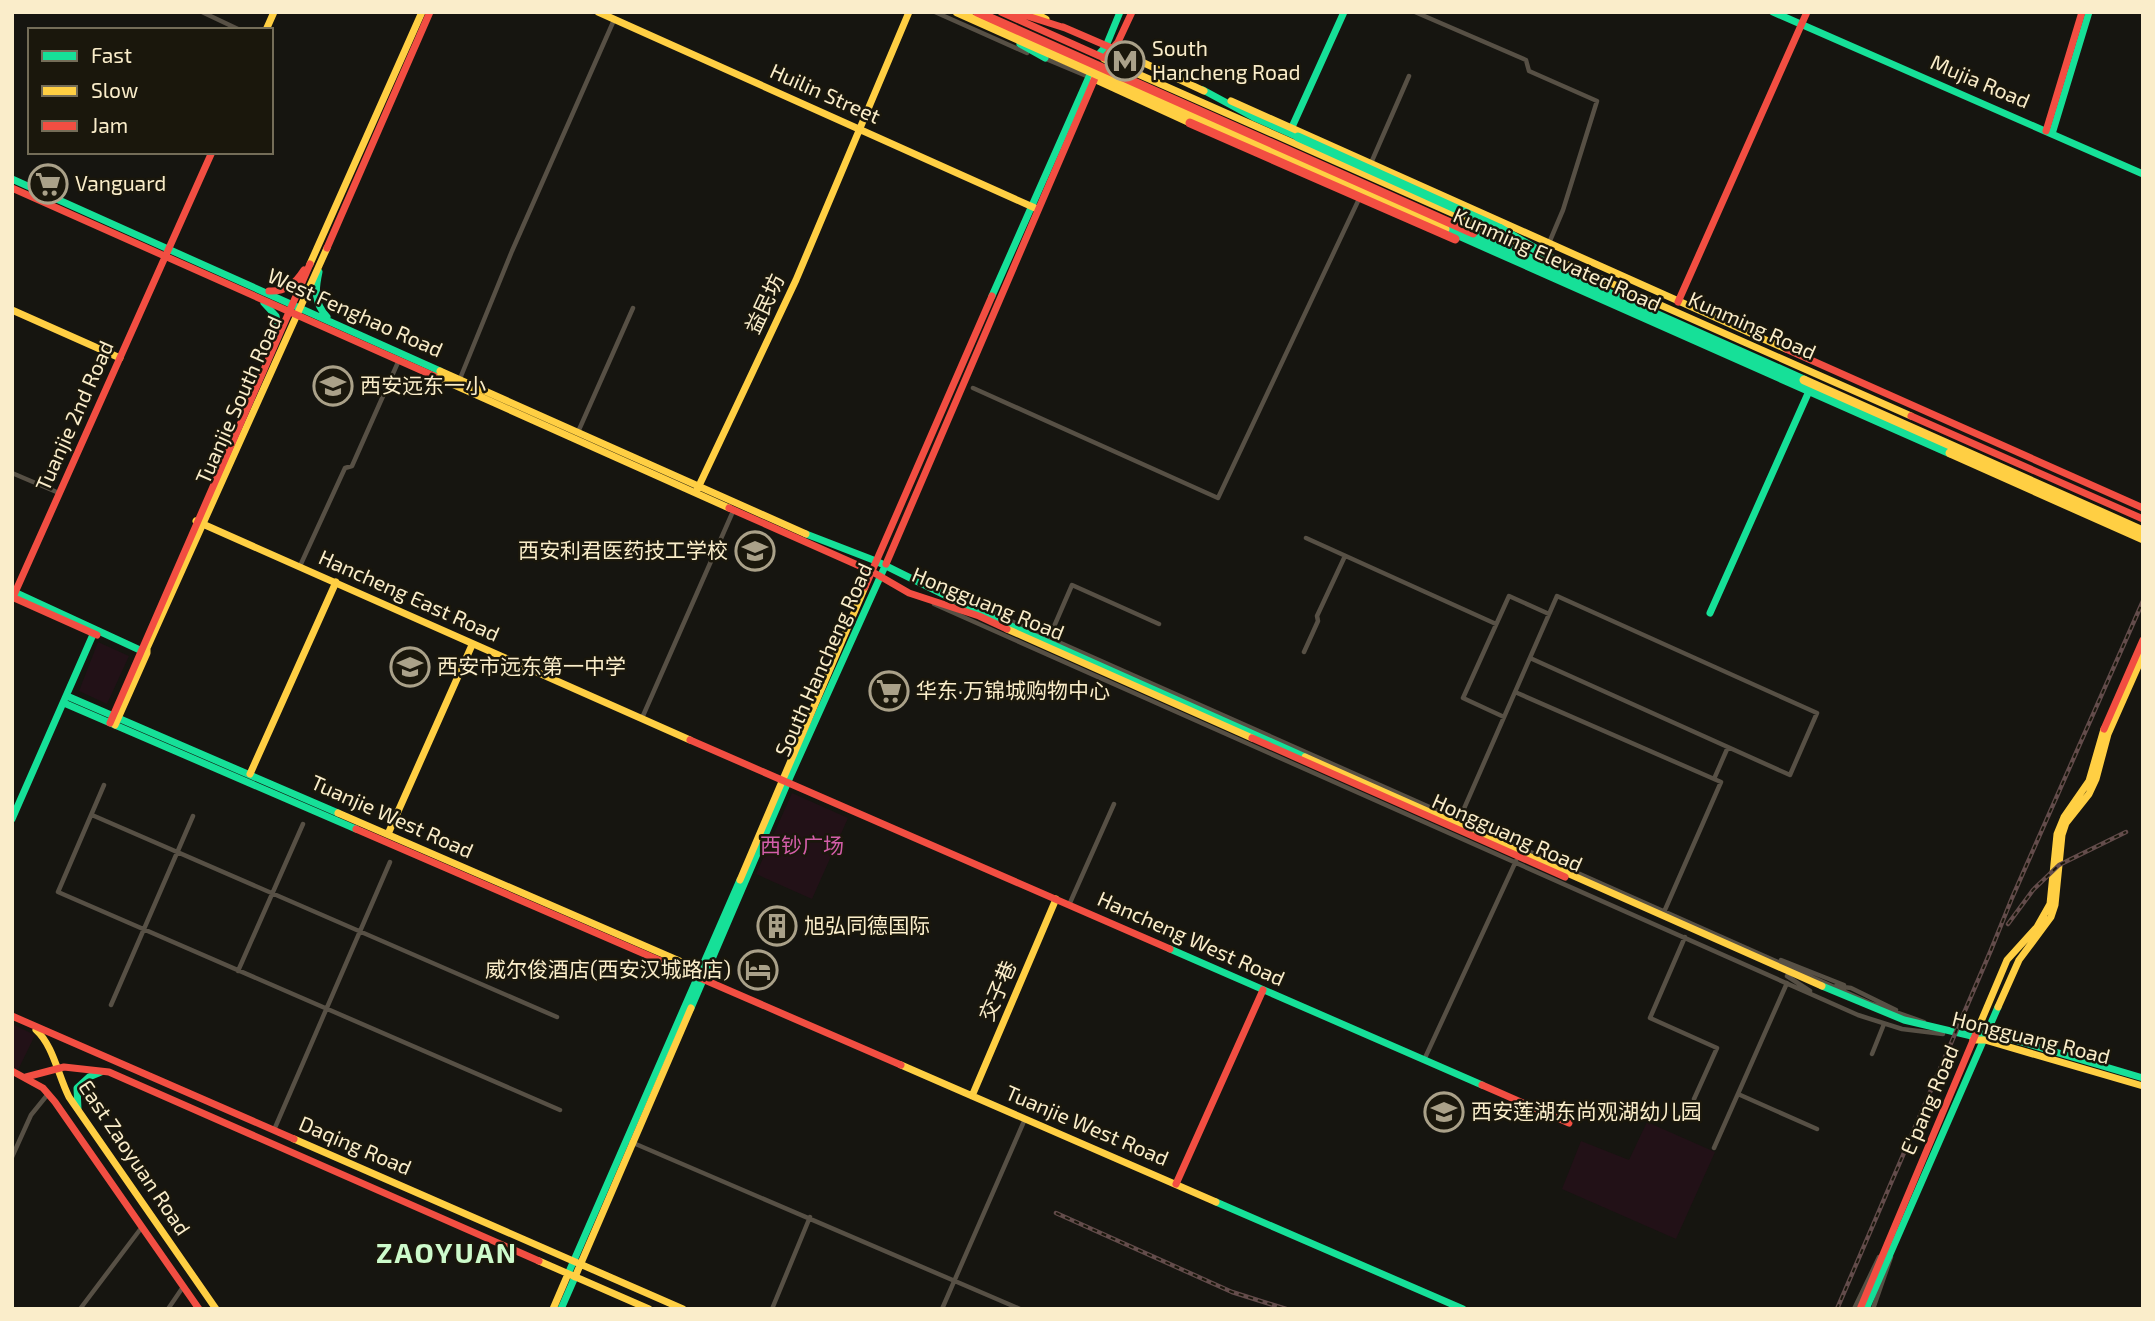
<svg xmlns="http://www.w3.org/2000/svg" width="2155" height="1321" font-family="'Exo 2','Noto Sans SC',sans-serif">
<rect width="100%" height="100%" fill="#161510"/>
<path fill="#221117" d="M98,642L129,656L107,704L79,691Z
M792,793L848,818L812,899L756,874Z
M12,1024L35,1035L18,1070L12,1068Z
M1647,1122L1715,1152L1676,1239L1562,1189L1581,1141L1629,1160Z"/>
<g fill="none" stroke-linecap="round" stroke-linejoin="round">
<path stroke="#575045" stroke-width="4.5" d="M202,12L240,30
M935,12L1027,53
M1415,12L1526,60L1529,71L1597,101L1563,210L1549,243
M1046,59L1089,77
M1371,163L1409,76
M457,386L512,251L614,20
M973,388L1218,498L1359,199
M578,432L633,308
M12,473L59,493
M1306,538L1496,624
M300,566L345,468L352,466L399,360
M929,585L947,590L1011,621L1870,1003L1924,1022
M934,604L1858,1015L1902,1029L1943,1034
M1049,638L1072,585L1159,624
M1304,652L1318,621L1317,616L1345,556
M1515,692L1721,782L1664,912
M1504,717L1463,698L1509,596L1549,614
M642,718L734,509
M1714,779L1728,747
M104,785L58,892L560,1110
M92,815L557,1017
M1459,820C1492,746 1524,671 1557,596L1817,713L1790,775L1530,658
M1069,905L1114,804
M1685,937L1650,1018L1717,1048L1694,1099
M1781,960L1844,985
M238,971L303,824
M1787,976L1810,991
M1836,986L1851,988L1896,1010
M111,1005L193,816
M1872,1054L1884,1024
M1424,1060L1516,861
M1738,1094L1817,1129
M274,1130L390,862
M631,1142L1020,1309
M1714,1148L1787,983
M12,1157L31,1115L48,1094
M80,1309L142,1227
M168,1309L183,1287
M772,1309L810,1217
M942,1309L1025,1119
M1854,1309L1879,1257
M1873,1309L1891,1257"/>
<path stroke="#16e098" stroke-width="7" d="M1773,12L2143,174
M1020,44L1045,58
M1098,55L1106,46L1120,12
M1203,90L1253,117L1298,137
M1292,127L1344,12
M2052,134L2089,12
M12,179L440,371
M319,272C315,290 314,303 327,317
M992,296L1092,70
M264,303L276,316L279,332
M806,534L876,561L975,610L1305,757
M12,591L142,651
M1710,613L1810,389
M67,696L338,813
M64,703L356,829
M12,819L95,630
M1170,949L1482,1085
M1822,986L1904,1020L1976,1037L1988,1032L2143,1078
M691,1008L790,777L886,564
M78,1109L77,1088L89,1077L101,1072
M1216,1202L1463,1309
M568,1274L740,880
M561,1309L575,1277
M1866,1309L1998,1007"/>
<path stroke="#ffcf43" stroke-width="7" d="M598,12L1035,208
M1033,12L1046,19
M266,30L274,12
M1114,49L1204,91
M1104,59L1515,241
M1094,79L1190,123
M1231,101L1786,349
M310,264L422,12
M1570,265L1911,416
M12,310L120,358
M440,371L806,534
M434,376L729,508
M697,490L796,280L909,12
M196,521L690,740
M1007,629L1252,738
M115,725L147,653V648L327,248
M1305,757L1822,986
M250,774L336,582
M338,813L691,966L697,976
M388,834L472,645
M740,880L865,587
M1998,1007L2019,960L2051,917L2055,905L2062,835L2066,823L2089,794L2096,779L2108,734L2143,655
M36,1030C53,1045 58,1075 69,1097L216,1309
M1977,1031L2007,960L2037,927L2050,904L2057,834L2064,817L2089,781L2104,729
M1973,1040H1985L2143,1086
M901,1065L1216,1202
M972,1096L1056,899
M294,1139L683,1309
M539,1261L649,1309
M575,1277L691,1008
M553,1309L568,1274"/>
<path stroke="#f24e42" stroke-width="7" d="M1001,12L1104,58L1118,42L1132,12
M1015,12L1065,28
M1063,27L1114,49
M2046,131L2082,12
M12,188L434,376
M327,248L430,12
M269,291C286,292 295,284 304,270
M1678,302L1807,12
M1786,349L2143,508
M1911,416L2143,519
M729,508L871,571L909,593L979,616L1007,629
M886,564L1095,78
M865,587L992,296
M12,597L97,635
M13,597L212,152
M110,723L310,264
M2104,729L2143,640
M1252,738L1565,877
M690,740L1170,949
M356,829L901,1065
M12,1016L294,1139
M12,1071L43,1088L55,1102L199,1309
M26,1077L64,1067L109,1072L539,1261
M1482,1085L1569,1123
M1176,1184L1263,990
M1860,1309L1977,1031"/>
<g stroke="#634c4b" stroke-width="4.5">
<path id="rail" d="M2008,924L2033,890L2059,865L2126,832
M1056,1213L1232,1292L1286,1309
M1837,1309L1991,950L2012,898L2143,601"/>
</g>
<use href="#rail" stroke="#1a170c" stroke-width="2" stroke-dasharray="5" stroke-linecap="butt"/>
<path stroke="#16e098" stroke-width="9" d="M1298,137L1499,228L1583,277
M1445,229L1950,453
M1473,233L1804,380"/>
<path stroke="#ffcf43" stroke-width="9" d="M957,12L1445,229
M1804,380L2143,531
M1950,453L2143,539"/>
<path stroke="#f24e42" stroke-width="9" d="M977,12L1473,233
M1190,123L1455,239"/>
</g>
<defs>
<g id="metro-ring" transform="scale(2.0125)"><circle r="9.5" fill="#1a170c" stroke="#aaa189" stroke-width="1.5"/><path d="M-5.5 5V-5H-3L0 0L3-5H5.5V5H3V-.5L0 4L-3-.5V5Z" fill="#aaa189"/></g>
<g id="supermarket-ring" transform="scale(2.0125)"><circle r="9.5" fill="#1a170c" stroke="#aaa189" stroke-width="1.5"/><path d="M-6-5.5h2.5l.6 2H6L4.5 2H-2.5L-4.4-4H-6ZM-1.5 3.2a1.3 1.3 0 1 0 .1 0ZM3 3.2a1.3 1.3 0 1 0 .1 0Z" fill="#aaa189"/></g>
<g id="school-ring" transform="scale(2.0125)"><circle r="9.5" fill="#1a170c" stroke="#aaa189" stroke-width="1.5"/><path d="M0-5L7-2L0 1L-7-2ZM-4 1L0 2.5L4 1V4Q0 6-4 4Z" fill="#aaa189"/></g>
<g id="building-ring" transform="scale(2.0125)"><circle r="9.5" fill="#1a170c" stroke="#aaa189" stroke-width="1.5"/><path d="M-4-6H4V6H1V3H-1V6H-4ZM-2.5-4.3h1.7v1.8h-1.7ZM.8-4.3h1.7v1.8H.8ZM-2.5-1h1.7V.8h-1.7ZM.8-1h1.7V.8H.8Z" fill="#aaa189"/></g>
<g id="hotel-ring" transform="scale(2.0125)"><circle r="9.5" fill="#1a170c" stroke="#aaa189" stroke-width="1.5"/><path d="M-6-4.5h1.5V1H6V5H4.5V3h-9V5H-6ZM-4 0a1.8 1.8 0 1 1 3.6 0ZM.5 0V-2.5h3Q6-2.5 6 0Z" fill="#aaa189"/></g>
</defs>
<g fill-rule="evenodd">
<use href="#metro-ring" x="1125" y="61"/>
<use href="#supermarket-ring" x="48" y="184"/>
<use href="#school-ring" x="333" y="386"/>
<use href="#school-ring" x="755" y="551"/>
<use href="#school-ring" x="410" y="667"/>
<use href="#supermarket-ring" x="889" y="691"/>
<use href="#building-ring" x="777" y="926"/>
<use href="#hotel-ring" x="758" y="970"/>
<use href="#school-ring" x="1444" y="1112"/>
</g>
<g text-anchor="middle" stroke-width="5" stroke-linejoin="round" paint-order="stroke">
<g font-size="21" fill="#faedca" stroke="#1a170c" text-anchor="start">
<text x="1152" y="56">South<tspan x="1152" dy="24">Hancheng Road</tspan></text>
<text x="75" y="191">Vanguard</text>
<text x="360" y="393">西安远东一小</text>
<text x="728" y="558" text-anchor="end">西安利君医药技工学校</text>
<text x="437" y="674">西安市远东第一中学</text>
<text x="916" y="698">华东·万锦城购物中心</text>
<text x="804" y="933">旭弘同德国际</text>
<text x="731" y="977" text-anchor="end">威尔俊酒店(西安汉城路店)</text>
<text x="1471" y="1119">西安莲湖东尚观湖幼儿园</text>
</g>
<g font-size="21" fill="#faedca" stroke="#1a170c">
<text transform="translate(1980 82) rotate(23)" y="7">Mujia Road</text>
<text transform="translate(825 94) rotate(24)" y="7">Huilin Street</text>
<text transform="translate(1557 260) rotate(24)" y="7">Kunming Elevated Road</text>
<text transform="translate(765 304) rotate(-65)" y="7">益民坊</text>
<text transform="translate(355 313) rotate(24)" y="7">West Fenghao Road</text>
<text transform="translate(1752 326) rotate(24)" y="7">Kunming Road</text>
<text transform="translate(239 400) rotate(-66)" y="7">Tuanjie South Road</text>
<text transform="translate(75 416) rotate(-66)" y="7">Tuanjie 2nd Road</text>
<text transform="translate(409 596) rotate(24)" y="7">Hancheng East Road</text>
<text transform="translate(988 604) rotate(22)" y="7">Hongguang Road</text>
<text transform="translate(824 660) rotate(-66)" y="7">South Hancheng Road</text>
<text transform="translate(392 817) rotate(24)" y="7">Tuanjie West Road</text>
<text transform="translate(1507 833) rotate(24)" y="7">Hongguang Road</text>
<text transform="translate(1191 939) rotate(24)" y="7">Hancheng West Road</text>
<text transform="translate(998 991) rotate(-67)" y="7">交子巷</text>
<text transform="translate(2031 1038) rotate(14)" y="7">Hongguang Road</text>
<text transform="translate(1930 1100) rotate(-67)" y="7">E'pang Road</text>
<text transform="translate(1087 1126) rotate(23)" y="7">Tuanjie West Road</text>
<text transform="translate(355 1146) rotate(23)" y="7">Daqing Road</text>
<text transform="translate(134 1158) rotate(56)" y="7">East Zaoyuan Road</text>
</g>
<g font-size="21" fill="#d35ea9" stroke="#1a170c">
<text x="802" y="853">西钞广场</text>
</g>
<g font-size="28" font-weight="bold" letter-spacing="2" fill="#cdfbcc" stroke="#1a170c">
<text x="447" y="1263">ZAOYUAN</text>
</g>
</g>
<rect width="2155" height="1321" fill="none" stroke="#faedca" stroke-width="28"/>
<rect x="28" y="28" width="245" height="126" fill="#1a170c" stroke="#746d58" stroke-width="2"/>
<rect x="42" y="51" width="35" height="10" fill="#16e098" stroke="#746d58" stroke-width="2"/>
<text x="91" y="63" font-size="21" fill="#faedca">Fast</text>
<rect x="42" y="86" width="35" height="10" fill="#ffcf43" stroke="#746d58" stroke-width="2"/>
<text x="91" y="98" font-size="21" fill="#faedca">Slow</text>
<rect x="42" y="121" width="35" height="10" fill="#f24e42" stroke="#746d58" stroke-width="2"/>
<text x="91" y="133" font-size="21" fill="#faedca">Jam</text>
</svg>
